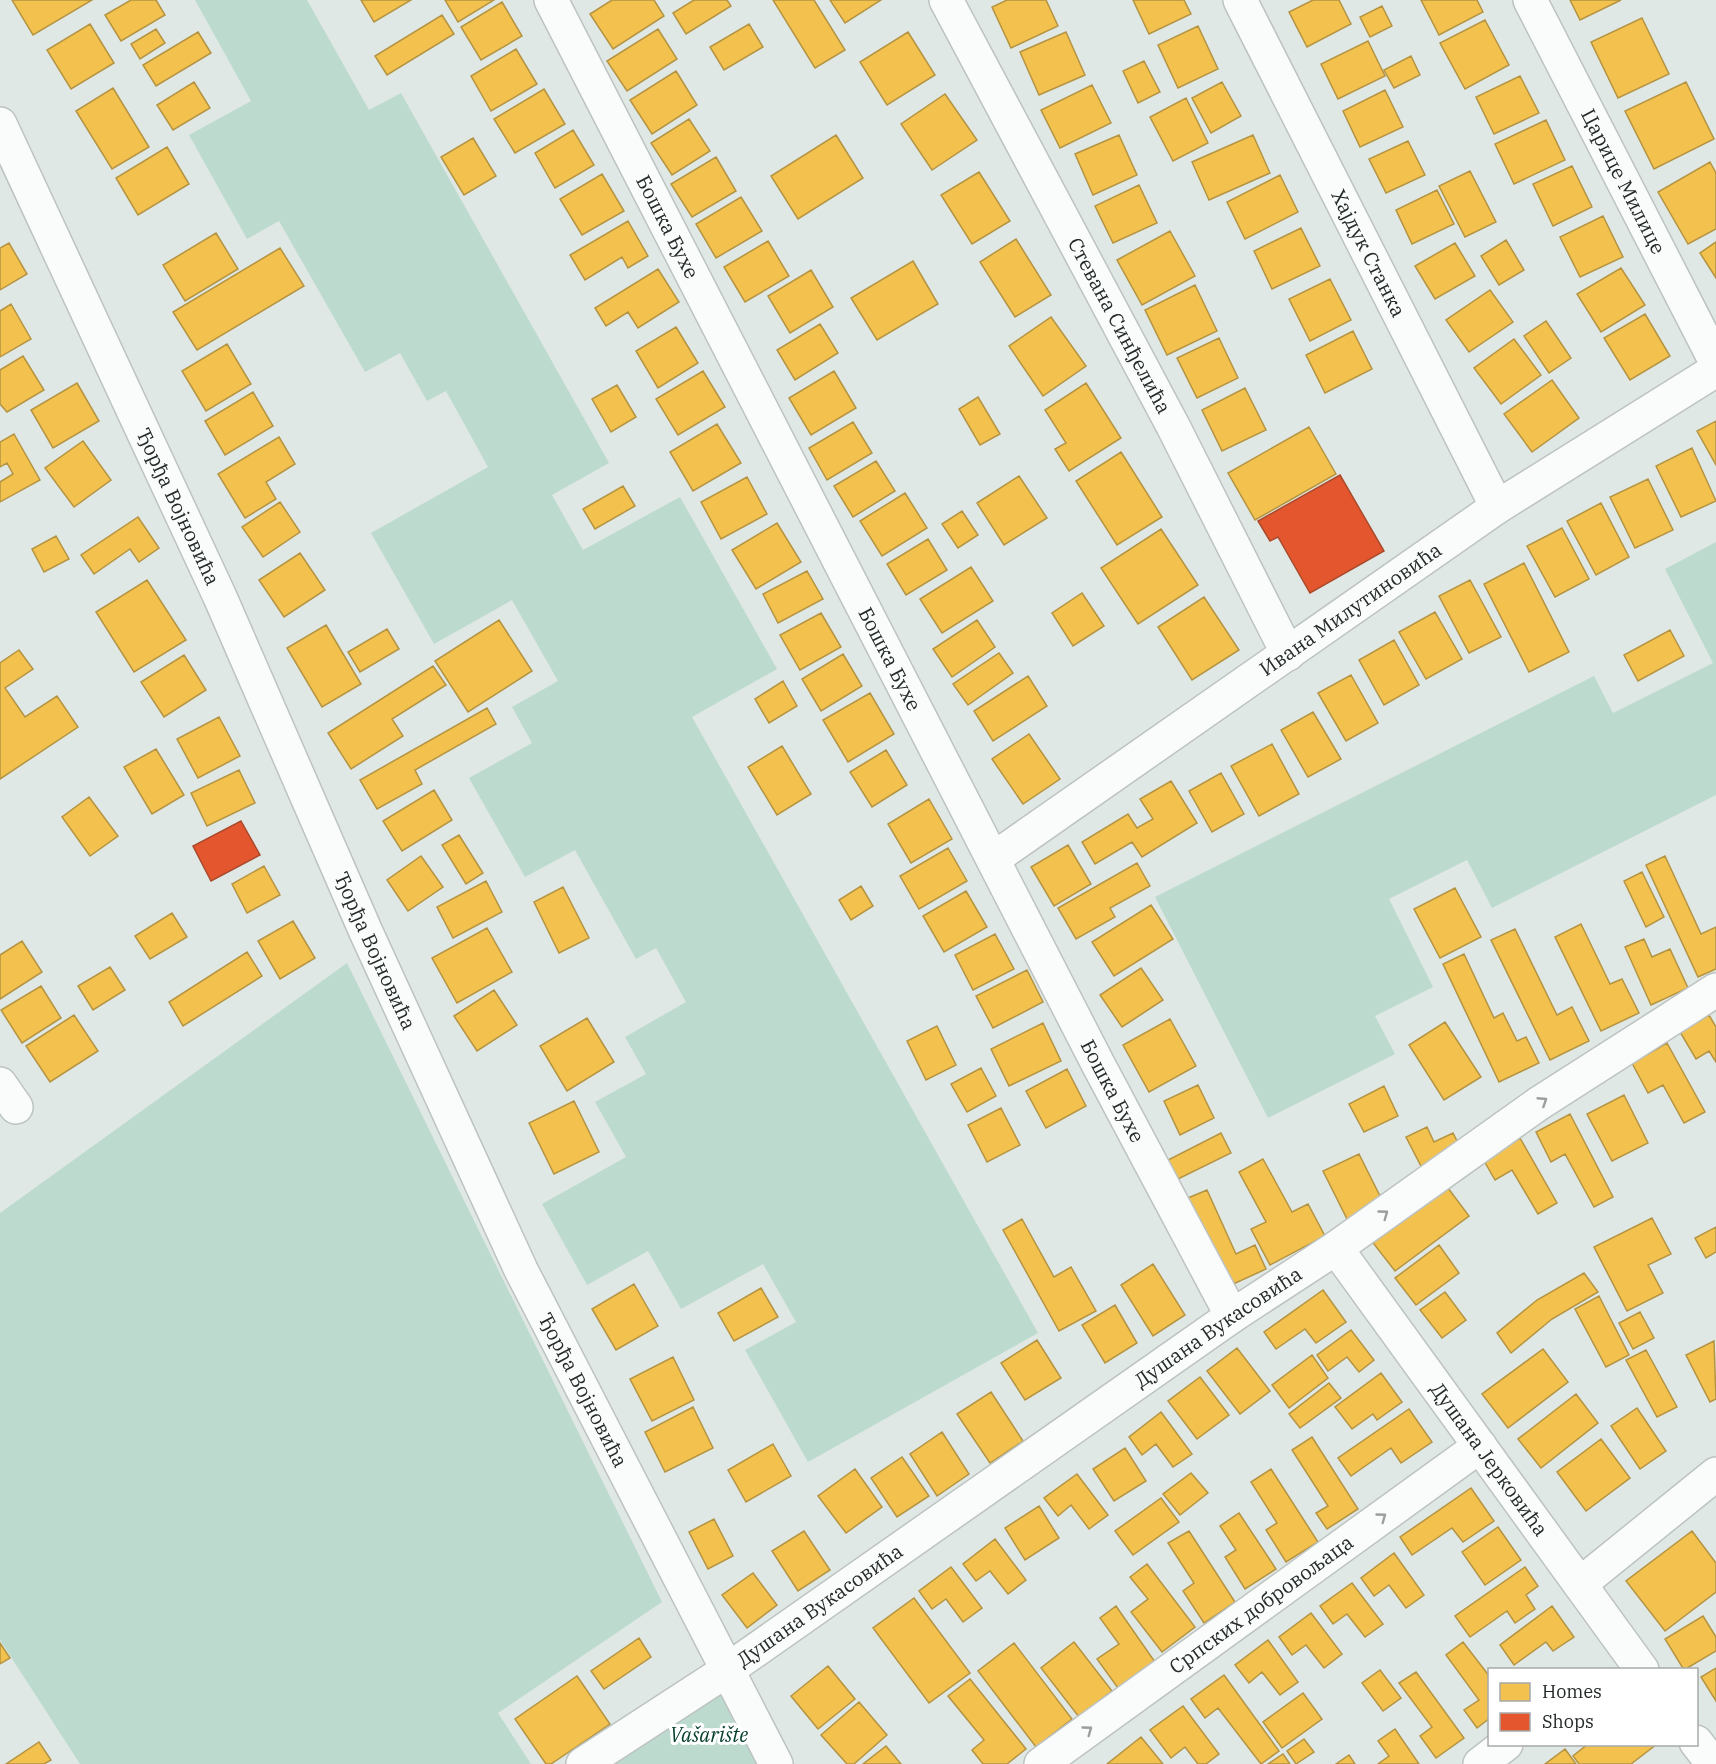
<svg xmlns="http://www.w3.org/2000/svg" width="1716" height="1764" font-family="'IBM Plex Serif',serif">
<rect width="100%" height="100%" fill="#e0e8e5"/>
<path fill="#bcdace" d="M195,0H307L369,110L401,93L609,463L552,495L583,550L680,497L777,669L692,717L1038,1333L808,1462L745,1350L796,1322L763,1264L681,1309L648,1251L587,1285L542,1204L626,1157L595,1102L646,1074L625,1037L686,1002L656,948L636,959L575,850L525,877L469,778L532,743L512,707L558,681L512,600L434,644L371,533L488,467L446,391L427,401L400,353L365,372L279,221L247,239L189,135L251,101Z
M1716,542V795L1492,908L1467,860L1389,899L1433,987L1375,1016L1395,1054L1268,1118L1155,897L1594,676L1613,713L1713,663L1665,569Z
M347,963L662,1602L498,1713L531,1764H80L0,1640V1213Z
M723,1694L756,1764H603Z"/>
<path fill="#f2c14e" stroke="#b49442" stroke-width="1.5" d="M12,0H92L33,35Z
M131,0H156L165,15L121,41L105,15Z
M361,0H411L374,22Z
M445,0H494L458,22Z
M612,0H654L664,16L613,49L590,14Z
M694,0H727L731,6L686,34L673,13Z
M773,0H814L845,50L815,68Z
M830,0H881L845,23Z
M1007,0H1046L1058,26L1011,48L992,7Z
M1133,0H1184L1191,14L1149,34Z
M1313,0H1339L1351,24L1307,47L1289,12Z
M1421,0H1477L1483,12L1439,35Z
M1570,0H1621L1580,20Z
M502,2L522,36L481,60L461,27Z
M1382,6L1392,26L1370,37L1360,17Z
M442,15L454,34L387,75L375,56Z
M1642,18L1669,74L1618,98L1591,42Z
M1485,20L1509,65L1465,89L1440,43Z
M90,24L114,63L71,89L47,50Z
M749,24L763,47L724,70L710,47Z
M1198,26L1218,69L1178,88L1158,45Z
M156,29L165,43L140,59L131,44Z
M658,29L677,59L627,91L607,61Z
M198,32L211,53L156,86L143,65Z
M908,32L935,75L887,105L860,62Z
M1066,32L1085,75L1039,95L1020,52Z
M1368,41L1385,76L1338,99L1321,64Z
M516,49L537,84L491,111L471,76Z
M1411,56L1420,75L1394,88L1384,70Z
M1144,61L1160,92L1138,103L1123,71Z
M676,71L697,105L652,134L630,100Z
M1520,76L1539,113L1494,134L1476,97Z
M194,82L210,108L173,130L157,105Z
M1222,82L1241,116L1211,133L1192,98Z
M1686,82L1714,139L1654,169L1625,111Z
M1092,85L1111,123L1060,148L1041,110Z
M113,88L149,147L112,169L76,111Z
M544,89L565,124L515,153L494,119Z
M1385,90L1403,127L1360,147L1343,111Z
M945,94L977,140L932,170L901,124Z
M1186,98L1208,143L1173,161L1150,117Z
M689,119L710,151L672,175L651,143Z
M1546,120L1565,160L1514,184L1495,144Z
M573,130L594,165L555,188L535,153Z
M836,135L863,178L798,219L771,176Z
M1119,135L1137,175L1093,195L1075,154Z
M1253,135L1270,173L1209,200L1192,162Z
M473,138L496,176L464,195L441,157Z
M1408,141L1425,175L1386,193L1369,159Z
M167,147L189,184L138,215L116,178Z
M716,157L736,191L692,217L671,184Z
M1710,162L1716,173V229L1688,244L1658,192Z
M1572,166L1592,207L1553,226L1533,184Z
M1470,171L1496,222L1465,237L1439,186Z
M979,172L1010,221L972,244L941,195Z
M602,174L624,211L582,235L560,199Z
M1280,175L1298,212L1245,239L1227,202Z
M1139,185L1157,223L1113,243L1095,206Z
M1437,190L1454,224L1412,244L1396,210Z
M741,197L762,231L716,258L696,224Z
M1603,216L1623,257L1580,277L1560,237Z
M628,221L648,256L628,268L622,257L585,280L570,255Z
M1301,228L1320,266L1272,289L1254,251Z
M1170,231L1195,276L1142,305L1117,260Z
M216,233L238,269L185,301L163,265Z
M1016,239L1051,295L1015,317L980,262Z
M1506,240L1524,270L1499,285L1481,256Z
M768,241L789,276L745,302L724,267Z
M1716,242V278L1700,253Z
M9,243L27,274L0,290V248Z
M1455,243L1475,276L1435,299L1415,266Z
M280,248L304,286L197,350L173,312Z
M913,261L938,304L877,340L851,298Z
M1621,268L1645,305L1601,332L1577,294Z
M658,269L679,302L638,328L628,312L606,326L595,308Z
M811,270L833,307L790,333L768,296Z
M1330,279L1351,320L1310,341L1289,299Z
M1195,285L1217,331L1167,355L1145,310Z
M1490,290L1513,322L1469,352L1446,320Z
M11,304L31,339L0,357V311Z
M1645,314L1670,356L1630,380L1604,338Z
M1051,317L1086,366L1043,396L1009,346Z
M1546,321L1571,358L1549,373L1524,336Z
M820,324L838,353L795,380L777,350Z
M676,327L698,363L658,388L636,351Z
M1353,331L1372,369L1325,393L1306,355Z
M1219,338L1238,378L1197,398L1177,358Z
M1514,339L1541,375L1501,404L1474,368Z
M227,344L251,384L206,411L182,371Z
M23,356L44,390L7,412L0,404V370Z
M703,371L725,407L678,435L656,399Z
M834,371L856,408L811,435L789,398Z
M1552,380L1579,418L1532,452L1504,414Z
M77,383L99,421L53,448L31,410Z
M1086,383L1121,438L1069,471L1055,449L1066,443L1045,410Z
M617,385L636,417L611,432L592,399Z
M1245,388L1266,430L1222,451L1202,410Z
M253,392L273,426L225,455L205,421Z
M978,397L1000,434L980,445L959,409Z
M1716,421V465L1697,431Z
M853,422L872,453L827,480L809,448Z
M717,424L741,463L693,491L670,452Z
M1309,427L1336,474L1255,520L1228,473Z
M14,434L40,480L0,502V482L13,474L7,463L0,467V442Z
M279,437L295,464L266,482L276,499L245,518L218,474Z
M83,441L111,480L74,507L45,468Z
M1692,448L1716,501L1681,517L1656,466Z
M1121,452L1162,517L1117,545L1076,481Z
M876,461L895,491L853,517L834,486Z
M1019,476L1047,518L1004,545L977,503Z
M747,477L767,514L721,539L701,502Z
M1648,479L1673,530L1635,548L1610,497Z
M623,486L635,506L595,529L583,509Z
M905,493L927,528L882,556L860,521Z
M280,502L300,532L263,557L242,527Z
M1601,503L1629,557L1596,575L1567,521Z
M962,511L978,535L958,548L942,524Z
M138,517L159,548L139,562L130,549L94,574L81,555Z
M777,523L801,562L756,589L732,550Z
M1562,528L1589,579L1555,597L1527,546Z
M1161,529L1198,585L1138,624L1101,568Z
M56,536L69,559L44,572L32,549Z
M928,539L947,570L906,595L887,564Z
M300,553L325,590L284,617L259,580Z
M1524,563L1569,652L1529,672L1484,584Z
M971,567L993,601L942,633L920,599Z
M807,571L823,599L778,623L763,594Z
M147,580L186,640L134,672L96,612Z
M1470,580L1501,637L1469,653L1439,596Z
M1082,593L1104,626L1073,646L1052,613Z
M1204,597L1239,650L1192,680L1158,627Z
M1435,612L1462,659L1426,679L1399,632Z
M821,613L841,647L800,670L780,635Z
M499,620L532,671L468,712L435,661Z
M977,620L995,647L952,677L933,649Z
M326,625L361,684L322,707L287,648Z
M387,629L399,649L360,672L348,652Z
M1670,630L1684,656L1638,681L1624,655Z
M1394,640L1419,685L1384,705L1359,660Z
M19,650L33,669L5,688L25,717L57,696L78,727L0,779V663Z
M999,653L1013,673L968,705L953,684Z
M843,654L862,686L821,711L802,679Z
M184,655L206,690L164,717L141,682Z
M433,666L446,685L392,719L403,736L351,769L328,733Z
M1351,675L1378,723L1346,741L1318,693Z
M1028,676L1047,706L993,741L974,711Z
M783,681L797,706L769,723L755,699Z
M870,693L894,734L848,762L823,720Z
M487,708L496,724L415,770L422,784L377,809L360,780Z
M1313,712L1341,759L1308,777L1281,730Z
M219,717L240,756L198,778L177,739Z
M1029,734L1060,779L1023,804L992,759Z
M1272,744L1299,794L1259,816L1231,766Z
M782,746L811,794L777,815L748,767Z
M156,749L184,795L152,814L124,767Z
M886,750L907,785L872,807L850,772Z
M239,770L255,803L207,826L191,793Z
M1221,773L1244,814L1212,832L1189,791Z
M1171,781L1197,823L1142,857L1132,842L1095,864L1082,842L1128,814L1137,828L1153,819L1140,799Z
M434,790L452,820L402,851L383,821Z
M89,797L118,836L90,856L62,817Z
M929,799L952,839L911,863L888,824Z
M459,835L483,873L466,884L442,845Z
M1068,845L1091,884L1054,906L1031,867Z
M948,848L967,881L919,909L900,876Z
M421,856L443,887L408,911L387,880Z
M1665,856L1701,934L1716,927V969L1698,977L1646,865Z
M1137,863L1150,886L1110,908L1115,917L1076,939L1058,908Z
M264,866L280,895L247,913L232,884Z
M1642,872L1664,917L1646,927L1624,881Z
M486,881L502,912L453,938L437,907Z
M861,886L873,906L851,920L839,900Z
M563,887L589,938L559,953L534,902Z
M1455,888L1481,937L1440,958L1414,909Z
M966,891L987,927L944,952L923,916Z
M1151,905L1173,939L1114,976L1092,942Z
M172,913L187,937L150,959L135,936Z
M293,921L315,958L280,979L258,941Z
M1581,924L1610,984L1622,979L1639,1013L1601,1031L1555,937Z
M487,928L512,972L457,1003L432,958Z
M1515,929L1557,1015L1572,1007L1589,1041L1550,1060L1491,940Z
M995,934L1014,969L973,990L955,955Z
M1644,939L1652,957L1670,949L1688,988L1651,1005L1625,947Z
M22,941L42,972L0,999V955Z
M247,952L262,976L183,1026L169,1002Z
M1464,954L1494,1018L1503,1013L1517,1041L1526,1037L1539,1063L1499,1082L1443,964Z
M110,967L125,990L93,1010L78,986Z
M1141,968L1163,1000L1122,1027L1100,995Z
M1027,970L1043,1002L993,1028L976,996Z
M41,986L61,1018L22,1043L1,1010Z
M494,990L517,1025L477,1051L454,1016Z
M74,1015L98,1051L50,1082L26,1046Z
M1709,1015L1716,1027V1062L1709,1051L1696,1059L1680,1032Z
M587,1018L614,1062L567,1091L540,1046Z
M1170,1019L1196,1066L1149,1092L1123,1045Z
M1445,1022L1481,1077L1444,1100L1409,1045Z
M1043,1023L1061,1061L1009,1086L991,1049Z
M937,1026L956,1065L926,1080L907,1041Z
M1667,1043L1705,1112L1684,1123L1663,1085L1648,1093L1632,1063Z
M981,1068L996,1096L967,1112L951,1084Z
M1067,1069L1086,1106L1046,1128L1026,1091Z
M1198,1085L1214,1118L1180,1135L1164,1101Z
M1384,1086L1398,1116L1364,1132L1349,1104Z
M1624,1095L1648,1143L1612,1161L1587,1114Z
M574,1101L599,1152L554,1174L529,1123Z
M1001,1108L1020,1145L987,1162L968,1125Z
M1570,1114L1613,1197L1594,1207L1565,1154L1551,1162L1536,1132Z
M1427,1127L1434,1142L1453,1133L1462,1151L1423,1170L1406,1137Z
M1221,1133L1231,1153L1176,1180L1166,1161Z
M1520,1138L1557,1203L1538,1214L1512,1170L1495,1180L1483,1159Z
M1359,1154L1384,1204L1348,1221L1323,1171Z
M1263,1159L1292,1212L1308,1204L1325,1236L1270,1265L1251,1229L1266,1222L1239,1172Z
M1445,1184L1469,1216L1395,1271L1370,1239Z
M1207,1190L1236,1254L1255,1245L1266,1269L1229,1286L1188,1198Z
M1652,1218L1671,1254L1648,1265L1663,1293L1627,1311L1594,1247Z
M1022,1219L1054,1277L1071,1267L1096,1311L1059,1331L1003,1230Z
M1716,1227V1252L1706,1258L1695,1238Z
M1439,1245L1459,1273L1416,1305L1395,1278Z
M1153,1264L1185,1315L1153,1336L1121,1285Z
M1584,1273L1598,1292L1552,1319L1511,1353L1497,1333L1537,1300Z
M634,1284L658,1326L616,1350L592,1309Z
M761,1288L778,1317L734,1341L718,1313Z
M1323,1290L1346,1322L1316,1343L1305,1329L1276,1349L1264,1332Z
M1445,1292L1466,1320L1442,1338L1420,1310Z
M1599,1296L1629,1355L1606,1367L1575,1309Z
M1115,1305L1137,1343L1105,1363L1082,1325Z
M1640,1312L1654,1338L1633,1349L1619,1323Z
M1351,1330L1374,1360L1359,1372L1347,1357L1328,1371L1317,1355Z
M1037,1340L1061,1378L1025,1400L1001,1363Z
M1714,1341L1716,1399L1710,1402L1686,1355Z
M1237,1348L1270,1391L1240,1414L1207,1371Z
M1543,1349L1568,1382L1508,1428L1482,1394Z
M1646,1350L1677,1407L1657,1417L1626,1360Z
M1312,1355L1328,1378L1289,1408L1272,1385Z
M673,1357L694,1400L652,1421L630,1379Z
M1381,1373L1402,1402L1377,1420L1373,1414L1352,1429L1335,1407Z
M1200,1377L1229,1415L1197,1439L1168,1401Z
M1329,1383L1341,1398L1300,1428L1289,1414Z
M991,1392L1023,1441L990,1463L957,1414Z
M1576,1394L1598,1423L1541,1468L1518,1439Z
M693,1407L713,1448L665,1472L645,1432Z
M1637,1408L1666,1451L1640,1469L1611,1426Z
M1409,1409L1432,1442L1401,1463L1391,1448L1351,1476L1338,1458Z
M1161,1412L1192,1454L1173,1467L1156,1444L1142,1455L1129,1437Z
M942,1432L969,1474L937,1496L910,1454Z
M1312,1437L1358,1509L1327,1529L1316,1513L1328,1506L1292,1450Z
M1601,1439L1630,1478L1586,1511L1557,1472Z
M773,1444L791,1476L746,1502L728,1470Z
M1125,1448L1146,1481L1114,1501L1093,1469Z
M902,1457L929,1496L897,1517L871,1478Z
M855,1469L882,1507L846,1533L818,1496Z
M1271,1469L1318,1542L1286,1562L1266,1530L1277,1523L1251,1482Z
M1191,1473L1208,1493L1180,1515L1163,1494Z
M1077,1474L1108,1515L1089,1529L1071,1505L1058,1516L1044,1498Z
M1471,1488L1494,1521L1463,1542L1452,1528L1412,1555L1400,1537Z
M1161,1498L1179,1522L1133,1555L1115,1531Z
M1039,1506L1059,1538L1025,1560L1005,1528Z
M1239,1513L1276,1569L1245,1589L1225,1557L1236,1550L1220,1526Z
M714,1519L733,1556L708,1569L689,1532Z
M1498,1527L1521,1560L1485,1585L1462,1552Z
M804,1531L830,1570L798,1591L772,1551Z
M1189,1531L1235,1602L1204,1623L1183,1591L1194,1583L1168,1543Z
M1692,1531L1716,1563V1592L1665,1631L1626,1581Z
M995,1539L1026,1580L1008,1594L990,1571L976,1581L963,1564Z
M1394,1553L1424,1595L1406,1608L1389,1585L1374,1596L1361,1578Z
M1147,1564L1195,1627L1162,1652L1131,1612L1148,1599L1130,1577Z
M951,1567L982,1608L963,1622L946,1599L932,1609L919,1591Z
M1525,1567L1538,1586L1526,1595L1535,1609L1515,1623L1507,1611L1470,1637L1455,1616Z
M753,1573L777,1605L747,1628L722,1595Z
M1352,1583L1383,1624L1365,1637L1347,1614L1333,1624L1320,1606Z
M914,1598L970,1673L929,1703L873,1628Z
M1116,1606L1155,1662L1118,1688L1097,1659L1119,1644L1100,1618Z
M1552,1606L1574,1637L1553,1651L1546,1642L1514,1665L1500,1645Z
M1311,1613L1342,1654L1324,1668L1306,1645L1292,1655L1279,1637Z
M1703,1616L1716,1637V1651L1684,1670L1665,1639Z
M639,1638L651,1657L604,1689L591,1671Z
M1268,1640L1298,1682L1280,1695L1262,1672L1249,1683L1235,1665Z
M1074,1642L1112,1691L1079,1717L1041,1668Z
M1463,1642L1490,1677V1718L1477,1728L1464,1710L1479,1700L1446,1655Z
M0,1643L10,1658L0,1664Z
M1014,1643L1072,1719L1036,1747L978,1671Z
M828,1666L855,1699L818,1729L791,1696Z
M1716,1668V1701L1701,1677Z
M1380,1670L1401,1698L1383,1711L1362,1683Z
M1416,1672L1464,1738L1436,1758L1420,1736L1432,1727L1399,1683Z
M1224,1675L1279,1751L1261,1764L1218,1708L1205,1718L1191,1699Z
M577,1676L610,1724L551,1764H546L515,1719Z
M970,1679L1026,1749L1007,1764H983L972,1750L984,1740L948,1696Z
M1303,1693L1322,1719L1282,1748L1263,1722Z
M859,1702L887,1735L854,1764H847L821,1735Z
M1183,1706L1219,1754L1206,1764H1198L1185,1747L1171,1758L1150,1730Z
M1395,1729L1419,1764H1378L1389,1756L1378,1741Z
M1141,1737L1163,1764H1107Z
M1304,1739L1314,1752L1296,1764L1287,1751Z
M39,1742L51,1760L44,1764H6Z
M1588,1744H1657L1631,1764H1579L1573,1756Z
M886,1746L901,1764H863Z
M1565,1749L1576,1764H1545Z
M1283,1754L1290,1764H1268Z
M1349,1755L1355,1764H1336Z"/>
<path fill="#e4572e" stroke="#aa4a2c" stroke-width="1.5" d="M1340,475L1384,551L1310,593L1278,537L1270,541L1258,521Z
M241,821L260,855L211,881L193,846Z"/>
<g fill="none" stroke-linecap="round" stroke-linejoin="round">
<g stroke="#bdc3c1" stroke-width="36">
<g id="minor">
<path id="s1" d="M551,0L1098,1064L1232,1316"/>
<path id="s2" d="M946,0L1173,426L1288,654"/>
<path id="s3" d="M1240,0L1497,507"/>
<path id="s4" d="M1530,0L1716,362"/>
<path id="s5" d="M0,124L220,597L366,932L521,1270L776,1764"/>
<path id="s6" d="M993,859L1497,507L1716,370"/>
<path d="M0,1084L16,1107"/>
<path id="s7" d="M1336,1248L1642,1670"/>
<path d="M1580,1584L1716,1474"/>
<path d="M1696,1742L1713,1764"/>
<path id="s8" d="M583,1764L726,1671L1232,1316L1336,1248L1538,1104L1716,990"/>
<path id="s9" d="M1041,1764L1480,1446"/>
<path d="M1480,1764L1506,1744"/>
</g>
</g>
<use href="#minor" stroke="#fafcfb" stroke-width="33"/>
</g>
<defs><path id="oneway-chevron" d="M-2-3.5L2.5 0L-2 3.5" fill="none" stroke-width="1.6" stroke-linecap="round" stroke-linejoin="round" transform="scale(1.5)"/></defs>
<g stroke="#9a9e9c">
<use href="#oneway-chevron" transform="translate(1543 1101) rotate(-33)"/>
<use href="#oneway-chevron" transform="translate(1384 1214) rotate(-36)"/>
<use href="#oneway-chevron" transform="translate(1382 1517) rotate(-36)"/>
<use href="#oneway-chevron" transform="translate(1088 1730) rotate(-36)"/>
</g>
<g text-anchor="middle" stroke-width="6" stroke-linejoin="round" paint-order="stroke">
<g font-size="20" fill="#242a27" stroke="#fff">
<text dy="7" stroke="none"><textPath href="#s4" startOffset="204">Царице Милице</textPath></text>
<text dy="7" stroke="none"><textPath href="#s1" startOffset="255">Бошка Бухе</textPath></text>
<text dy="7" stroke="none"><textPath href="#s3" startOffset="284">Хајдук Станка</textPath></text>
<text dy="7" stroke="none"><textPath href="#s2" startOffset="369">Стевана Синђелића</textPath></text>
<text dy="7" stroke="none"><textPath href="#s5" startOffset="422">Ђорђа Војновића</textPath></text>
<text dy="7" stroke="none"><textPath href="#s6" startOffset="436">Ивана Милутиновића</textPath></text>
<text dy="7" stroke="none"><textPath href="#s1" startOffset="741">Бошка Бухе</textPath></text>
<text dy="7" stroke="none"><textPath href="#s5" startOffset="908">Ђорђа Војновића</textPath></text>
<text dy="7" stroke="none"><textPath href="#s1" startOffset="1227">Бошка Бухе</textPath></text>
<text dy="7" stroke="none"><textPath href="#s8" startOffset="771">Душана Вукасовића</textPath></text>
<text dy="7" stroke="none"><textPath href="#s5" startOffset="1394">Ђорђа Војновића</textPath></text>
<text dy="7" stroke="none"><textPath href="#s7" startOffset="261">Душана Јерковића</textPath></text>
<text dy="7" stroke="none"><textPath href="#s8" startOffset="285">Душана Вукасовића</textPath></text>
<text dy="7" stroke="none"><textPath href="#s9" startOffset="272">Српских добровољаца</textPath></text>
</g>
<g font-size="20" font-style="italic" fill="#084131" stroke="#fff">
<text x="709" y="1742">Vašarište</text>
</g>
</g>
<rect x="1488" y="1668" width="210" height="78" fill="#ffffff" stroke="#a7aaa9" stroke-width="1.5"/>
<rect x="1500" y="1683" width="30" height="18" fill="#f2c14e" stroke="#a7aaa9" stroke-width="1.5"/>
<text x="1542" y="1698" font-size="18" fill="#242a27">Homes</text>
<rect x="1500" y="1713" width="30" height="18" fill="#e4572e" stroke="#a7aaa9" stroke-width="1.5"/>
<text x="1542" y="1728" font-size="18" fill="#242a27">Shops</text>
</svg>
